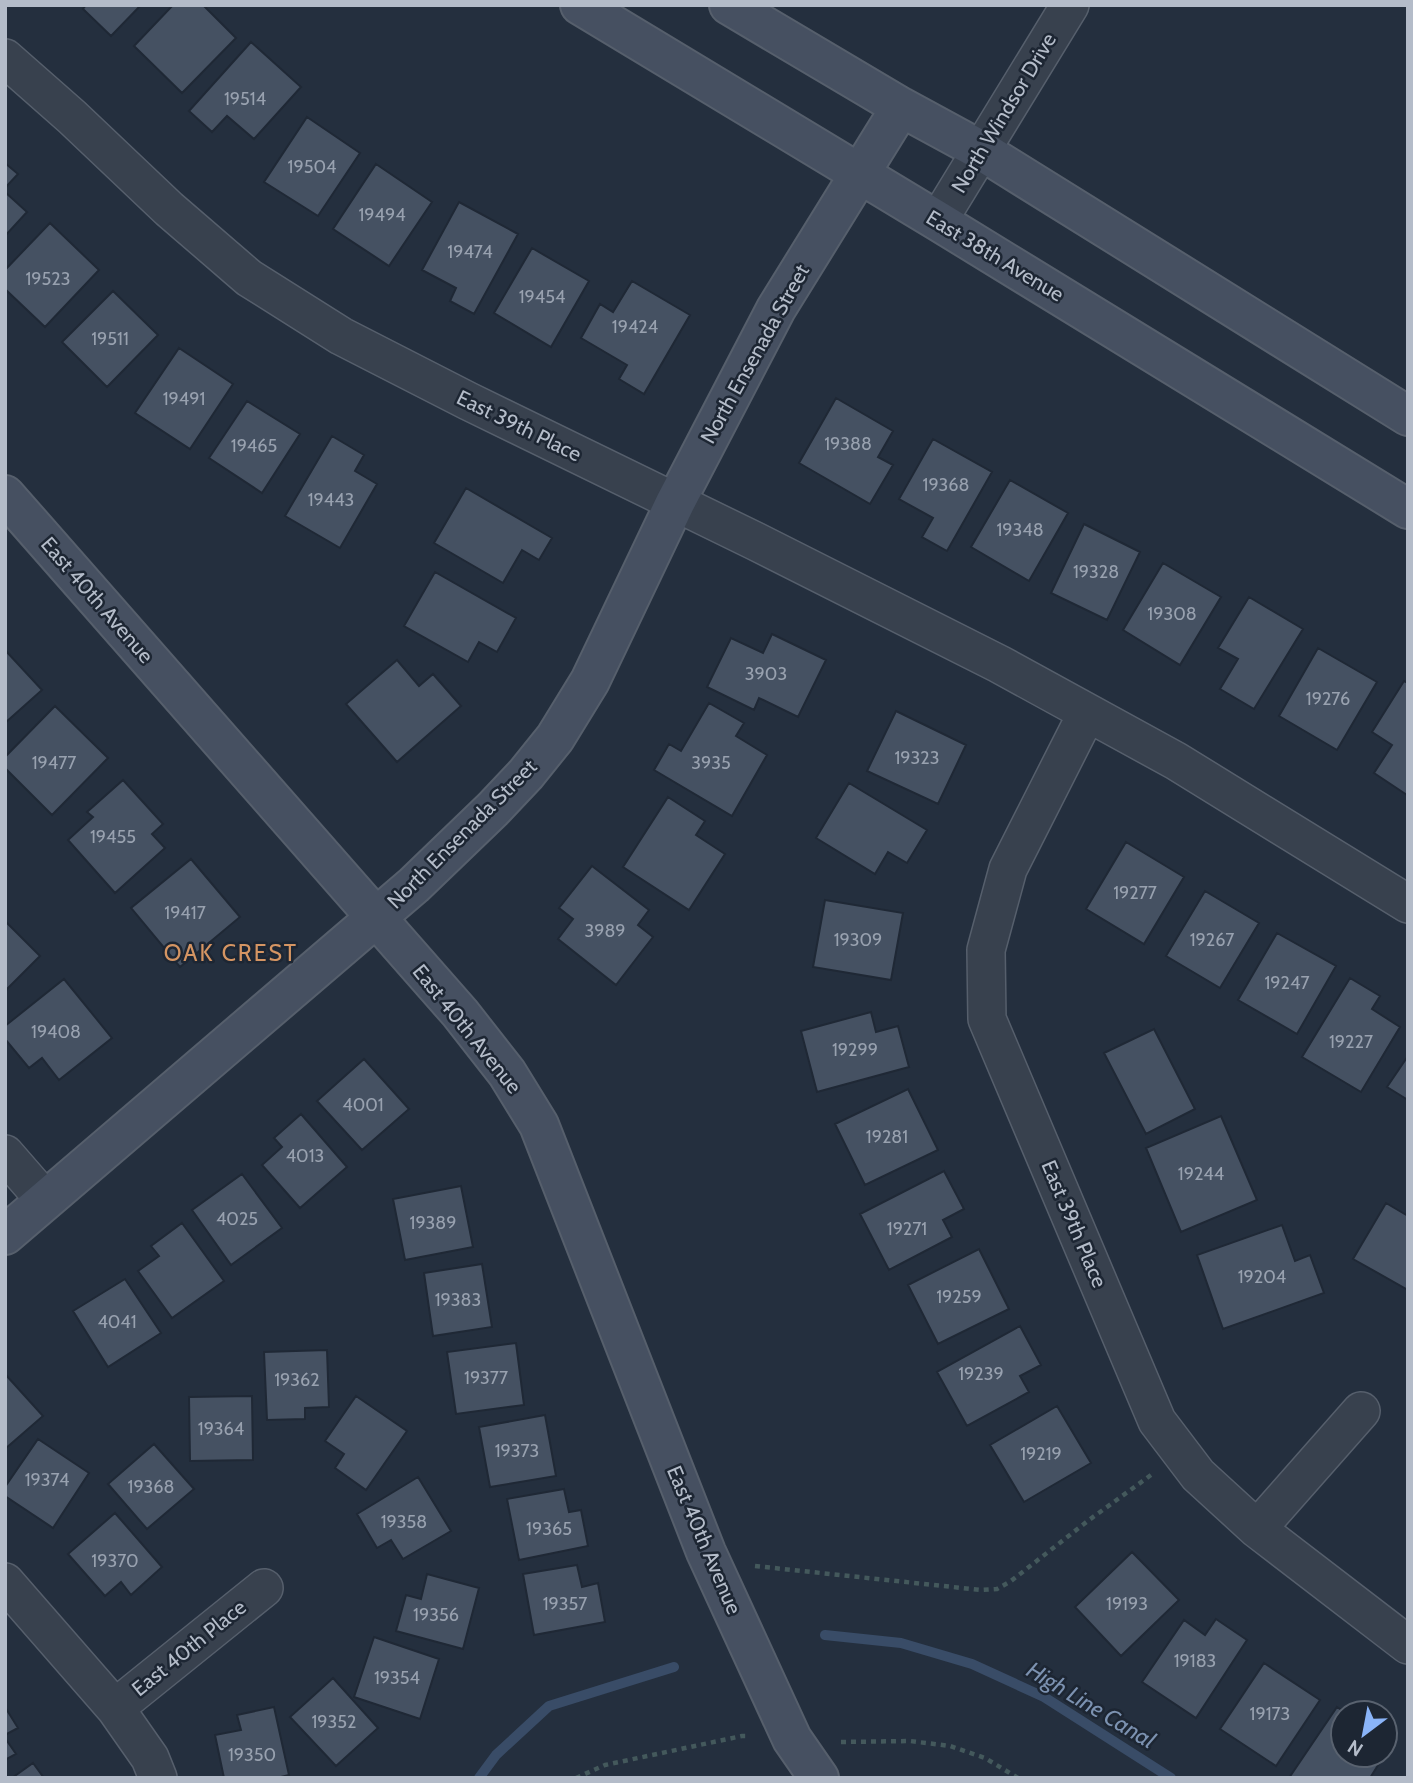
<svg xmlns="http://www.w3.org/2000/svg" width="1413" height="1783" font-family="Cabin,sans-serif">
<rect width="100%" height="100%" fill="#242f3e"/>
<g fill="none" stroke-linecap="round" stroke-linejoin="round">
<path stroke="#394c67" stroke-width="10" d="M825,1635L901,1643L972,1664L1044,1697L1171,1778
M479,1778L496,1755L549,1706L674,1667"/>
</g>
<path fill="#455162" stroke="#1f2835" stroke-width="2" d="M86,5H141L111,36L83,9Z
M173,5H203L236,38L182,93L134,46Z
M251,42L301,87L254,139L227,116L212,132L189,111Z
M307,117L360,153L318,216L264,182Z
M5,163L18,174L5,188Z
M376,164L432,202L389,266L333,229Z
M5,192L27,212L5,236Z
M459,202L518,234L474,314L450,301L456,288L422,270Z
M50,223L99,270L45,327L5,289V270Z
M532,248L589,281L551,347L494,313Z
M632,281L690,315L644,394L619,379L627,365L581,338L600,304L613,312Z
M113,291L158,335L107,387L62,342Z
M179,348L233,384L190,449L135,413Z
M836,398L893,431L878,457L893,465L870,504L799,463Z
M247,401L300,434L262,493L209,458Z
M332,436L364,455L355,471L377,484L340,548L285,516Z
M933,439L992,472L947,551L922,537L933,518L899,499Z
M1010,480L1068,513L1029,581L971,547Z
M466,488L552,538L539,560L522,550L503,583L434,543Z
M1084,524L1140,552L1107,620L1051,593Z
M1163,563L1221,597L1180,665L1123,630Z
M435,572L516,618L497,652L479,642L468,662L404,626Z
M1249,597L1303,629L1254,709L1220,689L1238,659L1218,648Z
M772,634L826,660L798,717L759,698L754,710L707,687L731,638L763,653Z
M1318,648L1377,682L1337,750L1279,716Z
M5,650L42,690L5,723Z
M397,660L419,686L433,674L461,706L397,762L346,704Z
M1404,681L1408,683L1407,795L1374,773L1392,745L1372,732Z
M709,703L744,723L736,736L767,755L732,816L654,770L669,744L681,751Z
M55,706L108,758L52,815L5,768V757Z
M896,711L966,745L938,804L867,771Z
M123,780L163,824L152,834L165,848L115,893L68,840L93,817L87,812Z
M849,783L927,830L907,863L888,852L875,874L816,838Z
M668,797L705,821L696,835L725,854L689,910L623,867Z
M1126,842L1184,877L1144,944L1086,909Z
M191,859L240,917L180,967L131,908Z
M592,866L649,910L638,925L653,937L616,985L558,939L573,919L559,908Z
M1205,891L1259,923L1220,988L1166,956Z
M825,900L903,913L891,980L813,967Z
M5,921L40,956L5,991Z
M1277,933L1336,966L1297,1034L1238,1000Z
M1350,978L1380,996L1372,1009L1400,1027L1361,1092L1302,1057Z
M64,979L112,1038L59,1080L42,1058L29,1068L5,1039V1026Z
M871,1012L876,1032L898,1026L909,1067L817,1092L801,1031Z
M1154,1029L1195,1109L1146,1134L1104,1053Z
M1408,1056V1100L1387,1087Z
M364,1059L409,1109L362,1150L317,1101Z
M908,1089L938,1150L865,1185L835,1124Z
M301,1114L347,1167L300,1208L262,1165L282,1147L274,1138Z
M1221,1116L1257,1200L1181,1232L1146,1148Z
M944,1171L964,1209L943,1220L952,1237L889,1270L860,1214Z
M242,1174L282,1228L231,1265L192,1210Z
M461,1186L473,1247L405,1260L393,1199Z
M1386,1203L1408,1216V1290L1353,1259Z
M182,1223L224,1281L172,1318L138,1271L159,1256L151,1246Z
M1282,1225L1295,1261L1310,1255L1324,1293L1223,1329L1197,1255Z
M979,1249L1009,1309L938,1344L908,1285Z
M482,1264L492,1327L433,1336L424,1273Z
M125,1279L161,1333L108,1367L73,1311Z
M1020,1326L1041,1365L1020,1376L1029,1392L967,1426L937,1372Z
M516,1343L524,1405L456,1414L447,1352Z
M327,1350L329,1407L305,1408V1419L267,1420L264,1352Z
M5,1374L43,1416L5,1449Z
M252,1396L253,1460L190,1461L189,1397Z
M356,1396L407,1431L366,1490L335,1468L344,1454L325,1441Z
M1057,1406L1091,1463L1024,1502L990,1445Z
M545,1415L556,1476L490,1487L479,1427Z
M38,1439L89,1473L53,1528L5,1496V1487Z
M154,1444L194,1489L147,1529L108,1484Z
M418,1477L451,1531L403,1559L391,1540L377,1548L357,1514Z
M564,1489L569,1512L581,1510L588,1546L519,1560L507,1499Z
M115,1513L162,1567L131,1595L121,1582L105,1596L68,1554Z
M1132,1552L1179,1600L1121,1656L1075,1607Z
M577,1565L582,1587L598,1583L605,1622L534,1635L523,1574Z
M427,1574L479,1588L463,1649L396,1631L406,1595L421,1599Z
M1216,1619L1247,1640L1196,1718L1142,1682L1184,1620L1205,1635Z
M374,1637L439,1659L420,1719L354,1697Z
M1264,1663L1320,1700L1276,1766L1220,1729Z
M333,1678L378,1728L336,1766L290,1717Z
M5,1707L18,1728L5,1735Z
M274,1707L289,1775L277,1778H224L215,1735L241,1730L237,1715Z
M1337,1707L1346,1713H1343V1755H1369L1380,1762L1370,1778H1289Z
M5,1738L16,1754L5,1760Z
M33,1763L44,1778H12Z"/>
<g fill="none" stroke-linecap="round" stroke-linejoin="round">
<g stroke="#565f6c" stroke-width="40">
<path id="street" d="M5,58L72,117L169,209L249,278L341,336L468,401L755,541L999,664L1176,761L1408,904
M938,221L1070,5
M1087,713L1008,869L986,950L987,1019L1157,1421L1198,1475L1257,1529L1408,1645
M5,1154L45,1200
M1257,1529L1361,1411
M5,1582L115,1708L150,1758L158,1778
M115,1708L264,1588"/>
</g>
<g stroke="#565f6c" stroke-width="42">
<path id="secondary" d="M580,5L938,221L1408,509
M729,5L901,107L982,151L1408,416
M5,495L460,1013L507,1073L539,1125L706,1552L792,1739L819,1778
M5,1235L414,885L493,809L526,774L555,738L590,681L675,503L776,309L901,107"/>
</g>
<path stroke="#44595c" stroke-width="4.5" stroke-dasharray="5 5" stroke-linecap="butt" d="M755,1566L981,1590L997,1589L1011,1581L1089,1520L1151,1475
M841,1742L910,1741L950,1746L985,1758L1018,1778
M576,1778L605,1765L742,1736H748"/>
<use href="#street" stroke="#38414e" stroke-width="37"/>
<use href="#secondary" stroke="#465061" stroke-width="38"/>
</g>
<g text-anchor="middle" stroke-width="5" stroke-linejoin="round" paint-order="stroke">
<g font-size="18" fill="#98a1af">
<text x="245" y="105">19514</text>
<text x="312" y="173">19504</text>
<text x="382" y="221">19494</text>
<text x="470" y="258">19474</text>
<text x="48" y="285">19523</text>
<text x="542" y="303">19454</text>
<text x="635" y="333">19424</text>
<text x="110" y="345">19511</text>
<text x="184" y="405">19491</text>
<text x="848" y="450">19388</text>
<text x="254" y="452">19465</text>
<text x="946" y="491">19368</text>
<text x="331" y="506">19443</text>
<text x="1020" y="536">19348</text>
<text x="1096" y="578">19328</text>
<text x="1172" y="620">19308</text>
<text x="766" y="680">3903</text>
<text x="1328" y="705">19276</text>
<text x="917" y="764">19323</text>
<text x="54" y="769">19477</text>
<text x="711" y="769">3935</text>
<text x="113" y="843">19455</text>
<text x="1135" y="899">19277</text>
<text x="185" y="919">19417</text>
<text x="605" y="937">3989</text>
<text x="858" y="946">19309</text>
<text x="1212" y="946">19267</text>
<text x="1287" y="989">19247</text>
<text x="56" y="1038">19408</text>
<text x="1351" y="1048">19227</text>
<text x="855" y="1056">19299</text>
<text x="363" y="1111">4001</text>
<text x="887" y="1143">19281</text>
<text x="305" y="1162">4013</text>
<text x="1201" y="1180">19244</text>
<text x="237" y="1225">4025</text>
<text x="433" y="1229">19389</text>
<text x="907" y="1235">19271</text>
<text x="1262" y="1283">19204</text>
<text x="959" y="1303">19259</text>
<text x="458" y="1306">19383</text>
<text x="117" y="1328">4041</text>
<text x="981" y="1380">19239</text>
<text x="486" y="1384">19377</text>
<text x="297" y="1386">19362</text>
<text x="221" y="1435">19364</text>
<text x="517" y="1457">19373</text>
<text x="1041" y="1460">19219</text>
<text x="47" y="1486">19374</text>
<text x="151" y="1493">19368</text>
<text x="404" y="1528">19358</text>
<text x="549" y="1535">19365</text>
<text x="115" y="1567">19370</text>
<text x="565" y="1610">19357</text>
<text x="1127" y="1610">19193</text>
<text x="436" y="1621">19356</text>
<text x="1195" y="1667">19183</text>
<text x="397" y="1684">19354</text>
<text x="1270" y="1720">19173</text>
<text x="334" y="1728">19352</text>
<text x="252" y="1761">19350</text>
</g>
<g font-size="21" fill="#b4bcc9" stroke="#1d2633">
<text transform="translate(1004 113) rotate(-59)" y="7">North Windsor Drive</text>
<text transform="translate(995 256) rotate(31)" y="7">East 38th Avenue</text>
<text transform="translate(755 354) rotate(-61)" y="7">North Ensenada Street</text>
<text transform="translate(519 426) rotate(26)" y="7">East 39th Place</text>
<text transform="translate(97 600) rotate(49)" y="7">East 40th Avenue</text>
<text transform="translate(462 834) rotate(-45)" y="7">North Ensenada Street</text>
<text transform="translate(467 1029) rotate(51)" y="7">East 40th Avenue</text>
<text transform="translate(1074 1224) rotate(67)" y="7">East 39th Place</text>
<text transform="translate(704 1540) rotate(67)" y="7">East 40th Avenue</text>
<text transform="translate(189 1648) rotate(-39)" y="7">East 40th Place</text>
</g>
<g font-size="23" letter-spacing="2" fill="#d59563" stroke="#1d2633">
<text x="231" y="961">OAK CREST</text>
</g>
<g font-size="23" font-style="italic" fill="#7c92b1" stroke="#1d2633">
<text transform="translate(1091 1705) rotate(31)" y="8">High Line Canal</text>
</g>
</g>
<rect width="1413" height="1783" fill="none" stroke="#b4bcc9" stroke-width="14"/>
<g transform="translate(1364 1734) rotate(212)"><circle r="33" fill="#1d2633" stroke="#59626f" stroke-width="2"/>
<path d="M0-5L12 26L0 18L-12 26Z" fill="#8ab4f8"/>
<text y="-10" font-size="19" font-weight="bold" text-anchor="middle" fill="#b4bcc9">N</text>
</g>
</svg>
